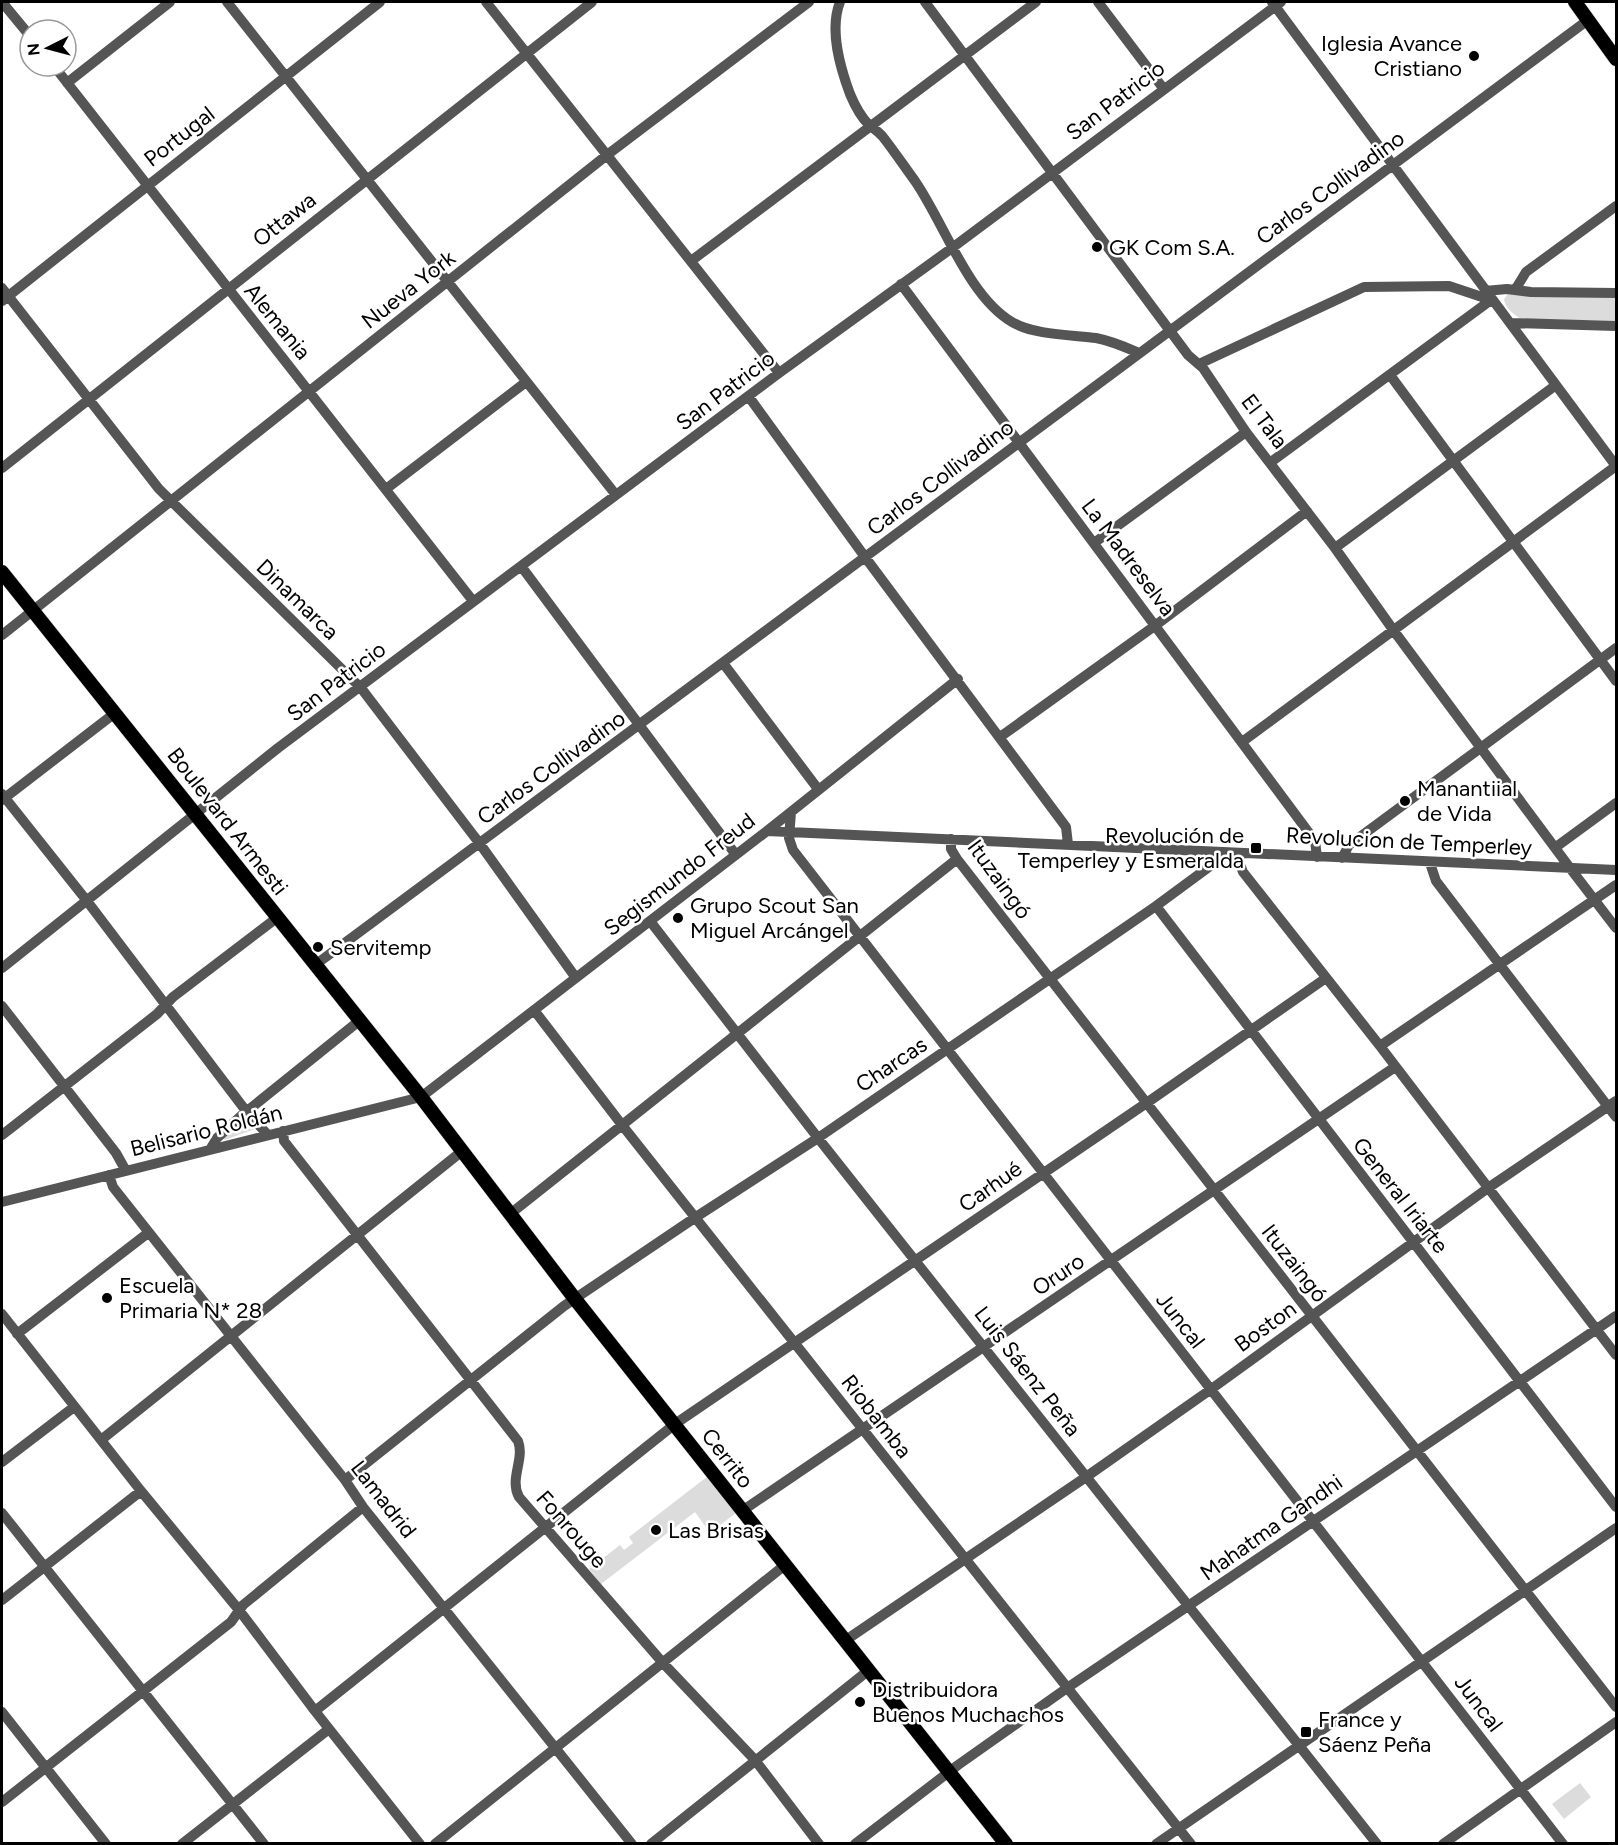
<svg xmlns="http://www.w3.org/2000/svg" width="1618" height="1845" font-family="Figtree,sans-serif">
<rect width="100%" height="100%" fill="#fff"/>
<path fill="#dcdcdc" d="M1508,294L1616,295V321L1521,319C1513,314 1505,308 1504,299Z
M246,1118L255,1129L225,1140L223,1138Z
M708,1476L737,1512L710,1533L695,1512L601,1584L589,1569L620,1545L624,1550L633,1543L629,1537Z
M1580,1783L1591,1797L1564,1819L1552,1804Z"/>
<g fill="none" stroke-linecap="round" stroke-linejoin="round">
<g stroke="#dbdbdb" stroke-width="15">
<path id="major" d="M1575,2L1616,59
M2,572L421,1097L575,1299L1006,1844"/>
</g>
<path stroke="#555" stroke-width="10" d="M2,2L30,36
M227,2L616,495
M486,2L779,373
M840,2C829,30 840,67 850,94C855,106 860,116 869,125C874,129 879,132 883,137C894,151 904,166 915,181C944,223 968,296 1012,322C1033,335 1072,335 1096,338C1112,341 1125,347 1139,353
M925,2L1188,355L1203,368L1246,432L1335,548L1394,631L1570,868L1616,928
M1098,2L1163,88
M1272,2C1387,156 1501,312 1616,466
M54,66L473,601
M67,83L170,2
M691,261L1036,2
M901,284L1315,841L1317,857
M2,288L159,489L361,688L480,844L576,978
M1515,290L1526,272L1616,206
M1485,291L1507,289L1531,292L1616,293
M2,301L380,2
M1511,323L1616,326
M1199,364L1364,287L1449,286L1491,300
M1390,375L1616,681
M749,397L865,557L1066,827L1068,844
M1271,462L1491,300
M2,468L592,2
M386,489L526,382
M1094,543L1246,432
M1335,548L1556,385
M521,566L736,855
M2,635L607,155L809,2
M723,663L818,789
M1000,737L1156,625L1307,511
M1242,742L1616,466
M2,794L87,901L246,1111L267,1134
M2,800L115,713
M791,812L789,838L793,850L1563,1844
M767,831L1616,870
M951,839V849L957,859L1616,1707
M1556,847L1616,803
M1241,853L1239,862L1243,872L1380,1046L1616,1355
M1342,858L1349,845L1616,648
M1430,863L1436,881L1616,1117
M1156,906L1616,1507
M650,921L818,1138L1377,1844
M315,965C741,653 1163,334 1588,20
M2,968L278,748L779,373L952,248L1281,2
M2,1006L116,1153L126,1171
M534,1010L622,1125L1191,1844
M1380,1046L1616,885
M283,1131L284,1141L518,1441C525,1459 509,1479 519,1497L663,1663L755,1760L819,1844
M2,1135L157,1014L173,997L278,917
M211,1148L217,1138L241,1116L359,1021
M109,1175L113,1187L345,1480L363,1507L632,1844
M2,1202L421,1097L767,831L958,679
M510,1214L957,859
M2,1314L141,1491L239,1610L315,1711L420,1844
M17,1334L148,1233
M101,1440L461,1152
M2,1462L74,1407
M345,1480L564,1306L696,1217L818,1138L1156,906L1213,864L1217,859L1218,852
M742,1511L1395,1067
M2,1513L264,1844
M2,1600L141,1491
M846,1640L1086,1477L1210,1390L1488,1188L1616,1101
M315,1711L675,1424L1148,1102L1326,978
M2,1712L106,1844
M2,1802L231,1622L243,1605L363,1507
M182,1844L329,1729
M435,1844L785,1565
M651,1844L869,1670
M855,1844L958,1765L1067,1688L1616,1316
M1156,1844L1616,1528
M1443,1844L1616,1722"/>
<use href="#major" stroke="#000" stroke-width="14"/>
</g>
<g fill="#000" stroke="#fff" stroke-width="2">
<circle cx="1474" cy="56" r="6"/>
<circle cx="1097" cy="247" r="6"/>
<circle cx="1405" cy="801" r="6"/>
<rect x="1250" y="842" width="12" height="12" rx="3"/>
<circle cx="678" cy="918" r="6"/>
<circle cx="318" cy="947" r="6"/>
<circle cx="107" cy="1298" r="6"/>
<circle cx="656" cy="1530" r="6"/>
<circle cx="860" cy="1702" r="6"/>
<rect x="1300" y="1726" width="12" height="12" rx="3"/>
</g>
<g text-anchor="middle" stroke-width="5" stroke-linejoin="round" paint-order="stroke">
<g font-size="22" fill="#000" stroke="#fff" text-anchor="start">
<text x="1462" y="51" text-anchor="end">Iglesia Avance<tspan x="1462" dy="25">Cristiano</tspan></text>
<text x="1109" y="255">GK Com S.A.</text>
<text x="1417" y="796">Manantiial<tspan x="1417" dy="25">de Vida</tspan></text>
<text x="1244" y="843" text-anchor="end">Revolución de<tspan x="1244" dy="25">Temperley y Esmeralda</tspan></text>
<text x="690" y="913">Grupo Scout San<tspan x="690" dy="25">Miguel Arcángel</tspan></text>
<text x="330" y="955">Servitemp</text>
<text x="119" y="1293">Escuela<tspan x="119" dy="25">Primaria N* 28</tspan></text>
<text x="668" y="1538">Las Brisas</text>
<text x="872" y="1697">Distribuidora<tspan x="872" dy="25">Buenos Muchachos</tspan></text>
<text x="1318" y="1727">France y<tspan x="1318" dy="25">Sáenz Peña</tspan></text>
</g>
<g font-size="22" fill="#000" stroke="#fff">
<text transform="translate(1115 100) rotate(-37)" y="8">San Patricio</text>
<text transform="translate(179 136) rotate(-38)" y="8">Portugal</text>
<text transform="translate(1330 187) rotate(-36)" y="8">Carlos Collivadino</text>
<text transform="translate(284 219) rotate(-38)" y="8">Ottawa</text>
<text transform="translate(408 289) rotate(-38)" y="8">Nueva York</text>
<text transform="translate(278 321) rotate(51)" y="8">Alemania</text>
<text transform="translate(725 390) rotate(-37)" y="8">San Patricio</text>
<text transform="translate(1265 421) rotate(53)" y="8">El Tala</text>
<text transform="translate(940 477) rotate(-37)" y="8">Carlos Collivadino</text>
<text transform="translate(1129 557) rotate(53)" y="8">La Madreselva</text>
<text transform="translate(298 599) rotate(44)" y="8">Dinamarca</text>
<text transform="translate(336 681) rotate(-37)" y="8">San Patricio</text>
<text transform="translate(551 767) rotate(-36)" y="8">Carlos Collivadino</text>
<text transform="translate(228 821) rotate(52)" y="8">Boulevard Armesti</text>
<text transform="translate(1409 841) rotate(3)" y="8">Revolucion de Temperley</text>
<text transform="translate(679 874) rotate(-38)" y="8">Segismundo Freud</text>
<text transform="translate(1000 879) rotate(54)" y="8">Ituzaingó</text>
<text transform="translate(891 1064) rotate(-34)" y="8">Charcas</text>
<text transform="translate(206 1130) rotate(-14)" y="8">Belisario Roldán</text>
<text transform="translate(990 1186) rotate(-35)" y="8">Carhué</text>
<text transform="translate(1401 1195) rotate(52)" y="8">General Iriarte</text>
<text transform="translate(1295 1263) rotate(52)" y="8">Ituzaingó</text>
<text transform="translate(1058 1274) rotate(-34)" y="8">Oruro</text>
<text transform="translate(1181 1320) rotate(52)" y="8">Juncal</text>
<text transform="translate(1265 1326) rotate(-36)" y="8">Boston</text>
<text transform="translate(1028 1371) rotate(52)" y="8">Luis Sáenz Peña</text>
<text transform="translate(877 1416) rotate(52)" y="8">Riobamba</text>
<text transform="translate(728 1458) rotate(52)" y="8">Cerrito</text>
<text transform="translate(384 1499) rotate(52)" y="8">Lamadrid</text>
<text transform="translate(1271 1527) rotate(-35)" y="8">Mahatma Gandhi</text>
<text transform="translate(572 1529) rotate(49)" y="8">Fonrouge</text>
<text transform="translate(1479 1703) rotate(53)" y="8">Juncal</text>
</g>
</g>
<rect width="1618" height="1845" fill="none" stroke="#000000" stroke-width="6"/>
<g transform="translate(48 48) rotate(264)"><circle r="28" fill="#ffffff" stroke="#999999" stroke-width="1.5"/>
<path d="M0-4.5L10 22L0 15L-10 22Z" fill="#000000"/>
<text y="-9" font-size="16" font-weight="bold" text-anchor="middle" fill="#000000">N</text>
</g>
</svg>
